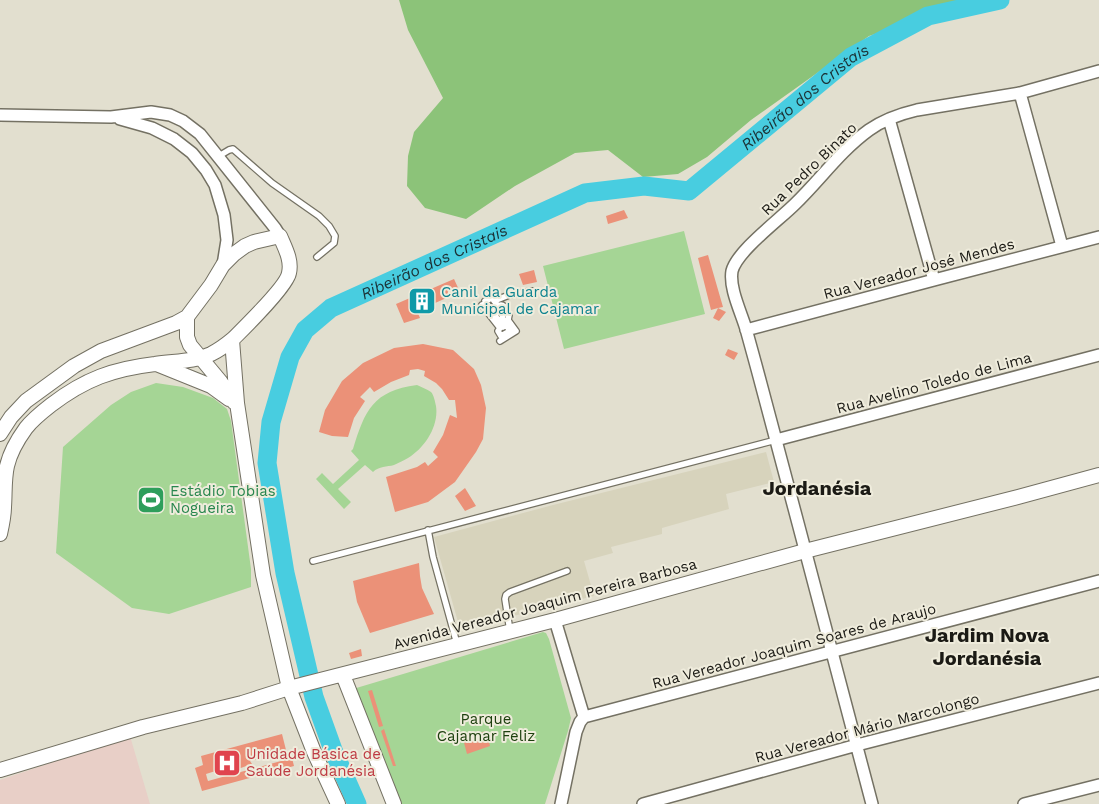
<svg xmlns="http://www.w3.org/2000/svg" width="1099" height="804" font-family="'Work Sans',sans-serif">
<rect width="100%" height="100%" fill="#e2dfcf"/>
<path fill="#d7d3bc" d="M766,452L774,482L726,494L729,509L662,528V534L611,547L613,553L584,561L594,596L460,629L434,537L553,505Z"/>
<path fill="#e8cfc7" d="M130,736L150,804H0V780Z"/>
<path fill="#a5d595" d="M684,231L705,314L564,349L543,266Z
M156,383L183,387L213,398L227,409L231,421L251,569V587L169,614L132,608L56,553L63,447L111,405L131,392Z
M417,385C421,387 427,389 431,392C434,395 435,402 436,406C439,426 425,448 408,458C404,460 399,463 394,465C387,467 379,466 373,472L365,465L338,489L351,502L344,509L316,479L322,473L333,484L359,460L351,451L353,449C365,410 373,391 417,385Z
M543,632L546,633L549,639L571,718L568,731L545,804H401L353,689Z"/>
<path fill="#8cc379" d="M399,0H978L869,36L751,120L707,157L678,174L643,177L608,150L575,153L515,186L466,219L425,208L407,186L408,156L414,132L443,98L408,30Z"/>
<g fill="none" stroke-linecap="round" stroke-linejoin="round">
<path stroke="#48cde0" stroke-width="19" id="s1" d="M357,804L333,750L314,697L285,573L267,463L271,422L290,357L305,330L331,308L585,193L644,186L689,191L851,57L928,16L1000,0"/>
</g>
<path fill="#eb9178" d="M624,210L628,218L608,224L606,216Z
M708,255L723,307L718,308L726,312L719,321L713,318L718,308L711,310L698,258Z
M534,270L537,282L523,285L519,274Z
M454,279L460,292L417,311L420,318L404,323L396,304Z
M423,344L453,350L474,369L481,385L486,408L483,439L476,452L455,482L428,502L395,512L386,477L417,467L425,462L428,466L438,457L433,452L443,435L450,415L457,418L455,400H449L442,389L436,383L424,376L425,371L418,369L410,370L409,375L391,382L374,392L370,387L360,397L365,401L354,418L348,437L332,436L319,432L325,410L342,381L363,363L394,348Z
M728,349L738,353L734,360L725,355Z
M465,488L476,506L465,511L455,496Z
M419,563L420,576L422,588L434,614L370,633L357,602L353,581Z
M361,649L362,656L351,659L349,653Z
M372,690L383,726L379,727L368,691Z
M384,729L396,766H393L381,731Z
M486,731L490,746L467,754L463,739Z
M282,734L287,754L250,761L252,764L238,769V764L206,774L207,778L208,781L292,758L294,766L202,791L195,768L203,765L201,756Z"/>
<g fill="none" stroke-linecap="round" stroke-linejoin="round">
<g stroke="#747163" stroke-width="8">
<path id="service" d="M219,156L229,150L233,149L272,183L319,216L329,226L335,236L334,243L317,257
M494,301L509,295L532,291
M482,305L500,328L498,331L501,336L510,331L506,325L503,327L485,301L492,298L498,306
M497 309a4 4 0 1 1 8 0a4 4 0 1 1-8 0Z
M503,313L507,314L509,315L508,320L506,321L502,319Z
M500,341L516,331L508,320
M428,530L433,557L457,644
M313,561L776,440
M510,631L505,599L506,595L510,592L567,571"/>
</g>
<g stroke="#747163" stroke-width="14">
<path id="minor" d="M1020,93L1062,246
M0,115L111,117L151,112L170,115L183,121L200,134L275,228L280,236
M120,119L152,128L174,139L192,153L206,170L215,185L224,215L227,240L223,265
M889,119L934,280
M746,330L934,280L1099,237
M776,440L1099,355
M555,620L584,717
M561,804L576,732L580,722L584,717L1099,581
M643,804L857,745L1099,683
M872,804C836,664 798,524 761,384C756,365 751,347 746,329C741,312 729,288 732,271C737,251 779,220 795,204C820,180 840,151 869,130C883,120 900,114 917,110L1020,93L1099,71
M1024,804L1099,785"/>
</g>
<g stroke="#747163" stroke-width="16">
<path id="tertiary" d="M232,340L237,403L263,575L289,688L314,752L338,804
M159,365L211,386L229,399
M0,434L11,417L26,401L74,366L101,351L176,323L187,317
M0,534C2,525 4,516 4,507C5,494 4,479 7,466C10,453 18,439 26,428C33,419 42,412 51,405C85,379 113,369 155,364C174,361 194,362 211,354C219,350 227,344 233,339C244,328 287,286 289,273C292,260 285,248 280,236L254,242L245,246L234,254L223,265L211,285L187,317V337L190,345L220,381L234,402L237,403
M343,675L394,804
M0,770L143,727L242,703L289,688L555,620L805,551L1018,497L1099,475"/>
</g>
<use href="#service" stroke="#fff" stroke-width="5.5"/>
<use href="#minor" stroke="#fff" stroke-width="11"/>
<use href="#tertiary" stroke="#fff" stroke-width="14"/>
</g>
<defs>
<g id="building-square" transform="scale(1.4375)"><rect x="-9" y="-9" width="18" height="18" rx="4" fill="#0f9aa8" stroke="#efecdc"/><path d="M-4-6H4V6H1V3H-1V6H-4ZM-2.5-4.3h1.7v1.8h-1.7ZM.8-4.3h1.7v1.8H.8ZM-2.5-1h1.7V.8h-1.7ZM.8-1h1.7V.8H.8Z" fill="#fff"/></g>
<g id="stadium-square" transform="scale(1.4375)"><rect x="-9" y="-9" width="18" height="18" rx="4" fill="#2e9e5b" stroke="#efecdc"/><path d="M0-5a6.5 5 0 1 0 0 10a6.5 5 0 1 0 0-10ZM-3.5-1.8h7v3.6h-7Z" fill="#fff"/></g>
<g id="hospital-square" transform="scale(1.4375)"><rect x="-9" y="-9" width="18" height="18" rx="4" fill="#e0444e" stroke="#efecdc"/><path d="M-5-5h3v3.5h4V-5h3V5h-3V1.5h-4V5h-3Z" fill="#fff"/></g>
</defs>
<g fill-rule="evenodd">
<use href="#building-square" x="422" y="301"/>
<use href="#stadium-square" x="151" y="500"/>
<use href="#hospital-square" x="227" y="763"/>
</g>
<g text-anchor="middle" stroke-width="4" stroke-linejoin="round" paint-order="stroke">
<g font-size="15" fill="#1b1a15" stroke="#efecdc">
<text transform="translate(809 169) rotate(-44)" y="5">Rua Pedro Binato</text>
<text transform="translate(919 269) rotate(-15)" y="5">Rua Vereador José Mendes</text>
<text transform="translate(934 383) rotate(-15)" y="5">Rua Avelino Toledo de Lima</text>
<text transform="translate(545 604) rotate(-15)" y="5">Avenida Vereador Joaquim Pereira Barbosa</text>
<text transform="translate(794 646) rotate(-15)" y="5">Rua Vereador Joaquim Soares de Araujo</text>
<text transform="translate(867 728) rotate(-15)" y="5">Rua Vereador Mário Marcolongo</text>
</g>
<g font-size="15" fill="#0d838f" stroke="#efecdc" text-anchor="start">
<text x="441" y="297">Canil da Guarda<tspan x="441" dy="17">Municipal de Cajamar</tspan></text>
</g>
<g font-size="15" fill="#27864d" stroke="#efecdc" text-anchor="start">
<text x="170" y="496">Estádio Tobias<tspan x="170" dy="17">Nogueira</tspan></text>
</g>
<g font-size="15" fill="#1d400e" stroke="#efecdc">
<text x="486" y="724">Parque<tspan x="486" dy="17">Cajamar Feliz</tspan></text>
</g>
<g font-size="15" fill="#be3a42" stroke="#efecdc" text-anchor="start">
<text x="246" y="759">Unidade Básica de<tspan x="246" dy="17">Saúde Jordanésia</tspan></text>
</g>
<g font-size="16" font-style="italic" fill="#1b3135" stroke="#efecdc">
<text dy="6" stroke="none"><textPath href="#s1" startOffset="1061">Ribeirão dos Cristais</textPath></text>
<text dy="6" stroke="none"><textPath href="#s1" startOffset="641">Ribeirão dos Cristais</textPath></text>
</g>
<g font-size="20" font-weight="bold" fill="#1b1a15" stroke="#efecdc">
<text x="817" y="495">Jordanésia</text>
<text x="987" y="642">Jardim Nova<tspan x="987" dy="23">Jordanésia</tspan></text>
</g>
</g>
</svg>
